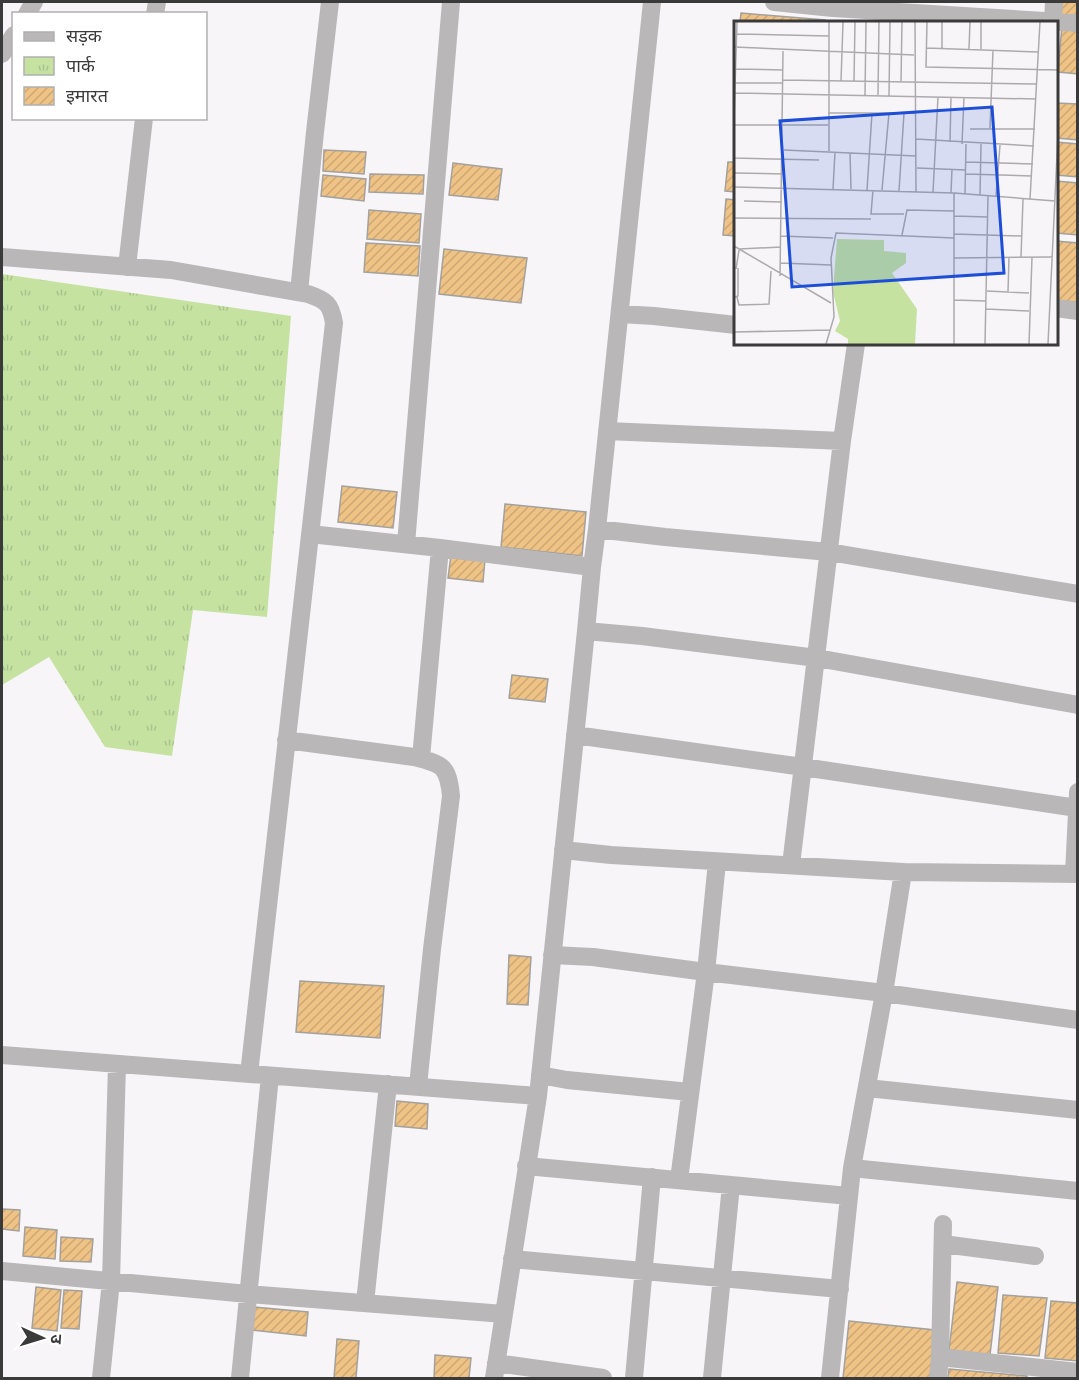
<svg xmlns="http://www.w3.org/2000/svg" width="1079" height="1380" font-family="'Zilla Slab','Noto Sans Devanagari',serif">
<defs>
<pattern id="park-tufts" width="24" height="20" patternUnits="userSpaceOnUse" patternTransform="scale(1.5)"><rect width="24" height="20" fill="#c5e2a1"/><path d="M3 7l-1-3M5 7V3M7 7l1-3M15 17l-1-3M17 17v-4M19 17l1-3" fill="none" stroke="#aac38c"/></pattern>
<pattern id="building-hatch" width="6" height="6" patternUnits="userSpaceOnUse" patternTransform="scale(1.5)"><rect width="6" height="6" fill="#eec385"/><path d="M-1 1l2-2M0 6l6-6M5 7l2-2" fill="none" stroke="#cda874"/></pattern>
</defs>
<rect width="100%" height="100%" fill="#f8f5f8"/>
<path fill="url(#park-tufts)" d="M2,274L291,316L267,617L193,610L172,756L105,747L49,657L2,685Z"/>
<path fill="url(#building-hatch)" stroke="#a3a19e" stroke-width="1.5" d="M1062,2H1078V16L1061,15Z
M741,13L825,20L824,22H740Z
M1062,25L1078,27V74L1058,72Z
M1056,103L1078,104V140L1056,138Z
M1056,142L1078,144V177L1056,175Z
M324,150L366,152L364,174L323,171Z
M728,162H736V192L725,191Z
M453,163L502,169L498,200L449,195Z
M370,174L424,175L423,194L369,192Z
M323,175L366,179L364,201L321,196Z
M1056,181L1078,183V235L1056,233Z
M726,199L736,200V236L723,235Z
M369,210L421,214L419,243L367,239Z
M1056,241L1078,243V302L1056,301Z
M366,243L420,246L418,276L364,272Z
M444,249L527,258L521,303L439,294Z
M342,486L397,492L393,528L338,522Z
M505,504L586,512L582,556L501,547Z
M451,555L485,559L483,582L448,578Z
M512,675L548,679L545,702L509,698Z
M509,955L531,957L528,1005L507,1004Z
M300,981L384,986L380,1038L296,1032Z
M397,1101L428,1104L427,1129L395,1126Z
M2,1209L20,1210L19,1231L2,1229Z
M25,1227L57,1230L55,1259L23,1256Z
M61,1237L93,1239L91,1262L60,1261Z
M957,1282L998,1287L990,1355L949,1350Z
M36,1287L61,1290L57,1331L32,1328Z
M64,1290L82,1291L79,1329L61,1328Z
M1003,1295L1047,1298L1039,1356L998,1353Z
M1051,1301L1078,1303V1361L1045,1358Z
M253,1307L308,1312L306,1336L251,1330Z
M849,1321L935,1330L930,1378H843Z
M337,1339L359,1341L356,1378H334Z
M435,1355L471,1358L469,1378H434Z
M949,1369L1027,1376V1378H948Z"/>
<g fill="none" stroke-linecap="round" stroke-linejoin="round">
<path stroke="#b9b7b7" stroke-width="18" d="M774,2L833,8L1078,23
M27,14L34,2
M155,14L157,2
M1053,22L1054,2
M2,54L14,35
M2,257L171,270L308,294C326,300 331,304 334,323L249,1074
M127,267L144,118
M299,292L315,132L330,2
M1056,308L1078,311
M620,314L654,316L736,325
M607,431L842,441
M597,529L665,537L829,552L1078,594
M310,534L440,548
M406,544L451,2
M586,631L642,636L817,658L1078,705
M575,735L803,767L1077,808
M286,740L414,757C442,764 448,765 451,796L432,949L418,1086
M421,758L440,548L592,567
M563,850L611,855L903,872L1078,874
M791,865L842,441L856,344
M1074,874L1078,792
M552,955L593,957L706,972L884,993L1078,1020
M2,1055L538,1096
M540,1075L567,1080L690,1092
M867,1088L1078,1110
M526,1166L849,1196
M852,1168L1078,1191
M679,1180L706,972L717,862
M943,1244L1035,1256
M512,1259L840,1289
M2,1271L248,1294L504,1314
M365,1303L388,1084
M940,1357L1078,1372
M496,1363L603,1378
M101,1378L111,1281L117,1064
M240,1378L270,1076
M494,1378L538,1096L586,631L592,567L597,529L652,2
M634,1378L652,1177
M712,1378L731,1185
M830,1378L852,1168L884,993L903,872
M938,1378L940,1357L943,1224"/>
</g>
<g transform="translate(734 21)">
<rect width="324" height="324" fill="#f8f5f8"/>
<path d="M103,218L150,219V230L172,232V242L158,252L183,288L181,323H114V318L101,310L106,300L99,271Z" fill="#c5e2a1"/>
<path fill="none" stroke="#acaaac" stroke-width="1.5" d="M95,1V130M181,1L182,171M193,1L192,46L324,49M3,13L95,15M0,26L180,34M192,27L304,31M208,27V1M235,28L236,1M247,28V1M1,48L49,49M49,59L303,63M107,60L109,1M120,60L121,1M167,60L168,1M1,62H49M1,72L302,78M131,74L132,1M144,74L145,1M155,75L156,1M94,92H181M0,99L3,1M0,104H94M256,107L259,29M236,108H301M0,112V137M182,118L300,125M216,121L217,76M228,123L230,76M50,129L182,135M116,132L117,168M0,137L85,139M232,141L299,143M183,147L232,149M0,152L49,153M232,153L298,155M0,166L220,172L321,180M99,168L101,131M133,169L138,92M139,169L137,193H170M148,169L155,92M165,170L170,92M199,171L204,76M217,172L218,148M231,173L232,123M246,174L247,123M262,175L266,124M296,178L306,1M10,180L48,181M220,195L254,196M0,197L137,198M220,213L287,215M168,214L173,189L220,190M47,215L99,217M0,225L97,282M5,228L47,226M287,236L289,178M220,237L319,236M46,242L97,244M2,248L5,229M46,255L49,30M253,270L295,272M274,271L275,236M1,276L4,275V247M3,276L5,284L35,283L37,250M220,279L252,280M252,288L295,290M0,311L96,309M92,323L100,296L97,237L102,212L220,217M220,323V172M251,323L254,175M295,323L298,236M314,323L324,113"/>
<path fill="#1d4ed8" fill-opacity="0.15" stroke="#1d4ed8" stroke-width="3" d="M258,86L270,252L58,266L46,100Z"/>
<rect width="324" height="324" fill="none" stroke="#3b3a3b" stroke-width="3"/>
</g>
<rect width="1079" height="1380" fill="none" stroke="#3b3a3b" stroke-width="6"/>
<rect x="12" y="12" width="195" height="108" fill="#ffffff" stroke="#b1b0b1" stroke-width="1.5"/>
<rect x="24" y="32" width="30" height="9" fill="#b9b7b7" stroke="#b1b0b1" stroke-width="1.5"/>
<text x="66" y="42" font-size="18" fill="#3b3a3b">सड़क</text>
<rect x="24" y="57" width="30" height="18" fill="url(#park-tufts)" stroke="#b1b0b1" stroke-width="1.5"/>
<text x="66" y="72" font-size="18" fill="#3b3a3b">पार्क</text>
<rect x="24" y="87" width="30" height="18" fill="url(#building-hatch)" stroke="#b1b0b1" stroke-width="1.5"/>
<text x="66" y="102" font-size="18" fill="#3b3a3b">इमारत</text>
<g transform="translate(42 1338) rotate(94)" stroke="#ffffff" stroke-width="4.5" paint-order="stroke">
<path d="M0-4.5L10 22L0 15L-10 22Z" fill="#3b3a3b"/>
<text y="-9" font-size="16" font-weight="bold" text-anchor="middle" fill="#3b3a3b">उ</text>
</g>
</svg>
